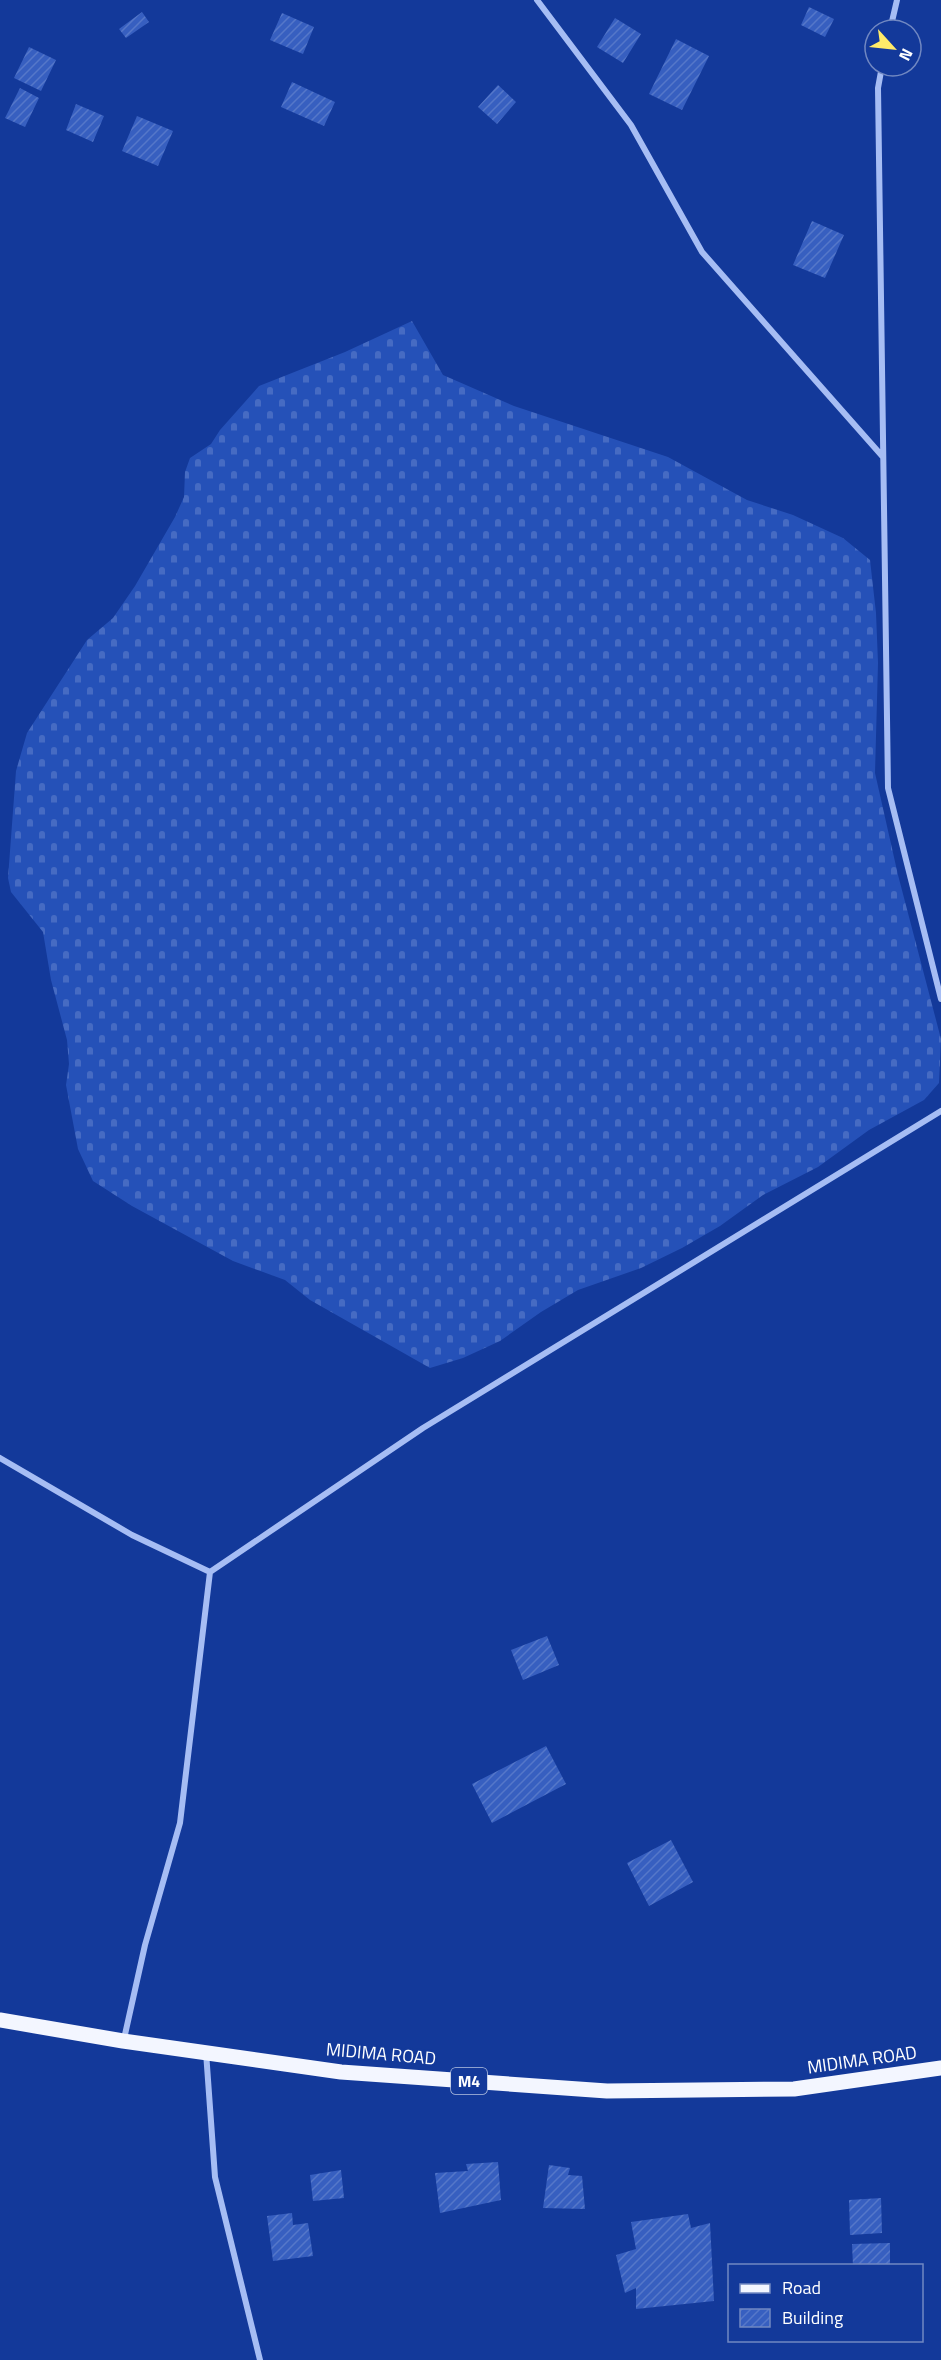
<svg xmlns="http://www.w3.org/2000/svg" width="941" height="2360" font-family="'Titillium Web',sans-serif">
<defs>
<pattern id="cemetery-stones" width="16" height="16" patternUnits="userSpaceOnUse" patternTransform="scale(1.5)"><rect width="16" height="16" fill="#2551b8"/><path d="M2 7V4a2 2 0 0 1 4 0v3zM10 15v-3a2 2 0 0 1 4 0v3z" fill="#466bc3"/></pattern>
<pattern id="building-hatch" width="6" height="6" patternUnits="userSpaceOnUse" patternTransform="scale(1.5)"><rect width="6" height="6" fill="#375fc0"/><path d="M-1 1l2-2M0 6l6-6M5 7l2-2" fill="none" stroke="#5577c9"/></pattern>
</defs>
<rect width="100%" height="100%" fill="#13399a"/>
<path fill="url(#cemetery-stones)" d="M412,321L443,375L514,406L668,457L747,500L793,515L843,538L870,560L876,613L878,663L875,773L898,875L941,1039L939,1083L924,1100L869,1130L818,1167L763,1195L720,1226L682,1248L641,1268L578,1290L541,1312L500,1341L463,1358L430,1368L310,1300L285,1280L233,1261L132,1206L93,1181L78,1149L66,1085L69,1064L67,1040L51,980L43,932L11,892L8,878L16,771L27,733L87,640L113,618L135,586L175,517L184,497L185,472L190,458L211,444L220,430L259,386L345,352Z"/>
<path fill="url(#building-hatch)" d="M809,7L834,19L825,37L801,25Z
M142,12L149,22L126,38L119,29Z
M282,13L314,27L303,54L270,40Z
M615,18L641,34L623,63L597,47Z
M676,39L709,56L682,110L649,94Z
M29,47L56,60L41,91L14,78Z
M292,82L335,102L324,126L281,107Z
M498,85L516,102L497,124L478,107Z
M20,88L39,98L25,127L5,118Z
M76,104L104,116L93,142L66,130Z
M137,116L173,131L158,166L122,151Z
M812,221L844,235L825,278L793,265Z
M547,1636L559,1665L523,1680L511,1650Z
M546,1746L566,1784L492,1823L472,1784Z
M671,1840L693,1882L649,1906L627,1863Z
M498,2162L501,2200L440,2213L435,2173L468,2171L466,2164Z
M549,2165L570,2168L568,2175L582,2176L585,2209L543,2208Z
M341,2170L344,2198L313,2201L310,2175Z
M881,2198L882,2233L850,2235L849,2200Z
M292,2213L293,2225L308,2223L313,2256L273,2261L267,2216Z
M688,2214L691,2228L710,2223L714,2301L636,2309V2288L625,2293L616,2255L636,2249L631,2222Z
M890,2243V2266H853L852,2244Z"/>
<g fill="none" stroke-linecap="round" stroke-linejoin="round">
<path stroke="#a6bdf4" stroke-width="6" d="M537,0L631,125L702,252L883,457
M890,30L897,0
M882,66L878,88L888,788L941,999
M0,1458L132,1535L210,1572
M124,2039L145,1945L180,1823L210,1572L423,1428L941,1111
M206,2052L215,2177L260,2360"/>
<path stroke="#f3f6ff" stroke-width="15" d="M0,2020L123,2041L341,2072L607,2091L794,2089L941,2068"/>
</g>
<g text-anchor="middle" stroke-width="4.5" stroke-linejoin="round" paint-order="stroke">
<rect fill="#13399a" stroke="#b8c4e1" stroke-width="1.5" x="451" y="2068" width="36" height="26" rx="4.5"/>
<g font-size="16" font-weight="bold" fill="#fff">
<text x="469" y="2087">M4</text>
</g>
<g font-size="18" fill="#fff" stroke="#13399a">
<text transform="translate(381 2054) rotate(5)" y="6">MIDIMA ROAD</text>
<text transform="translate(862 2060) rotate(-8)" y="6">MIDIMA ROAD</text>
</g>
</g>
<rect x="728" y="2264" width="195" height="78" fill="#13399a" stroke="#7188c2" stroke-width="1.5"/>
<rect x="740" y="2284" width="30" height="9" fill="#f3f6ff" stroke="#7188c2" stroke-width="1.5"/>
<text x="782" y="2294" font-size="18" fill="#ffffff">Road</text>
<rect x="740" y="2309" width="30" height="18" fill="url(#building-hatch)" stroke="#7188c2" stroke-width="1.5"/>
<text x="782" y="2324" font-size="18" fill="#ffffff">Building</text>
<g transform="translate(893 48) rotate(117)"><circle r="28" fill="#13399a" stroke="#7188c2" stroke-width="1.5"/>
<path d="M0-4.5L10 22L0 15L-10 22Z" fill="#ffeb69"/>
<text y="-9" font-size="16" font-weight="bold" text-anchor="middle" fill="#ffffff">N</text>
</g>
</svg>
